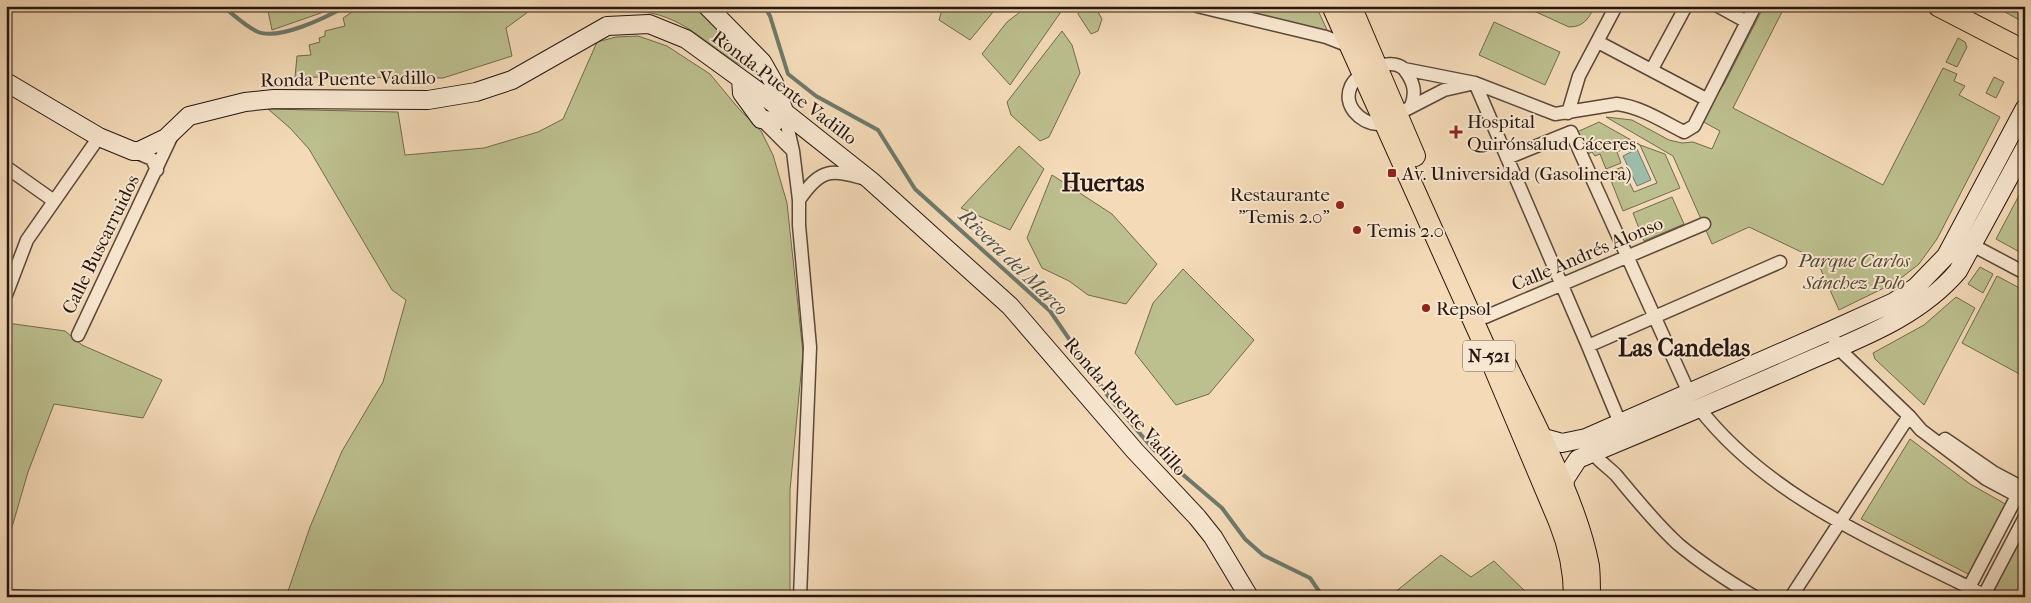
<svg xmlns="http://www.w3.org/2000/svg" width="2031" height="603" font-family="'IM FELL French Canon',serif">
<rect width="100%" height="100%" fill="#f4dab7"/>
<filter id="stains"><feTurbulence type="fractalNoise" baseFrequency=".004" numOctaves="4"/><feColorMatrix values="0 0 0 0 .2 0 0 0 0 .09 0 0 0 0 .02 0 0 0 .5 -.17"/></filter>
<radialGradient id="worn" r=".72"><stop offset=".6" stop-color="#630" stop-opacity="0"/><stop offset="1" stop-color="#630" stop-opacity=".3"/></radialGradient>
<path fill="#bcbf8e" stroke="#716a50" d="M267,6H338V7L272,30Z
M361,6H535V7L506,28L512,56L443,78L295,77L297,56L311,55L309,45L320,42L319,38L325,36V31L345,26L343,18Z
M634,6H699L753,62L752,65L744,67C703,44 684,13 633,11Z
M943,6H998L970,40L939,20Z
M1028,6H1065L1010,85L982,54L1007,22Z
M1080,6H1095L1102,19L1098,31L1091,34L1078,14Z
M1217,6H1316L1328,32Z
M1523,6H1595C1589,18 1584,27 1569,27Z
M1764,6H1785L1733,108L1883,185L1943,68L1957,74L1954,81L1965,86L1959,95L2000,117L1937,239L1919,264L1896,282L1839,310L1816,259L1749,227L1712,244L1673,156L1606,117L1632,120L1669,140L1682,143L1693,142L1712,149L1720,131L1700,120L1724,84Z
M1994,6H2025V23Z
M1494,22L1560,52L1545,85L1479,55Z
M1062,31L1072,45L1080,73L1049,137L1040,141L1011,115L1007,102Z
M638,36L667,46L710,74L739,109L761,131L773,155L787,203L803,353L790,490V597H286L310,527L342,451L383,382L406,300L392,290L309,149L290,128L268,109L398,112L405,155L484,148L538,132L563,119L597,42L616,37Z
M1958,38L1965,42L1967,47L1957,67L1946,62Z
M1994,77L2004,82L1996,98L1986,93Z
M1599,122L1640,145L1665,154L1680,188L1623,211L1608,173L1622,167L1634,192L1657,183L1640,145L1637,143L1617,152L1621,163L1606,169L1600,154L1595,156L1592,152L1588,154L1577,132Z
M1019,146L1044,169L1010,230L961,208Z
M1052,175L1112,214L1157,264L1126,304L1088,295L1069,281L1042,268L1027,238Z
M2025,184V255L1996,239Z
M1672,197L1684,224L1644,241L1633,213Z
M1980,267L1993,274L1983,293L1968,284Z
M1183,269L1254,340L1209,394L1176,405L1135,353L1153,303Z
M1997,276L2025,291V377L1962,343Z
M1956,297L1975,308L1924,405L1875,359L1873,353L1924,325Z
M7,323L65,331L82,345L162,380L143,418L54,404L28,472L6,548Z
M1910,439L1970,484L2009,506L1972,576L1861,519Z
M2025,521V597H2009L1990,587Z
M1441,555L1471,577L1494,561L1531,597H1389Z
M6,589L195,597H6Z"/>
<path fill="#9dbba9" stroke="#6d796c" d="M1637,149L1651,180L1637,186L1623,156Z"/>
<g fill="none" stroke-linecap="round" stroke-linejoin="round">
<path stroke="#6d796c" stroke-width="4" d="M222,6C233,14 244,25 256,31C277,42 327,17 346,6
M764,6L770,16L788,74L816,96L878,130L915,189L1050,311L1108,396L1154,450L1222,508L1245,539L1263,555L1310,578L1323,597"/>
<g stroke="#5a473a" stroke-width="15">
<path id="street" d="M1197,6L1326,37L1349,46
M1718,6L1747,22
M1598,42L1706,99
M1404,69C1413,81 1417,91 1411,106
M1652,69L1686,6
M1475,83L1444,90L1378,124C1360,123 1342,105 1351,86C1359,70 1390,57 1404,69L1475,83L1555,114L1617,104C1641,107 1662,121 1684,132L1694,126L1755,6
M1475,83L1588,346L1780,262
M784,112L793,151L799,200V225L810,347L800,597
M1568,113L1579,76L1616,6
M761,119L793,151
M133,151L152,159L157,170
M1507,158L1571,132L1689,393
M6,167L54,201
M799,200C821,168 830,169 866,179
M1974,246L2025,273
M6,295L27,240L99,137
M1485,317L1704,224
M78,335L173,133
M1835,341L1838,348L1909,416L1921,430L1986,479L2025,500
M1588,346L1620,423
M1699,408C1771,501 1887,545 1988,597
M1945,439L1993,472L2025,489
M1590,447C1595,459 1607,466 1616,475C1636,499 1655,523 1678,544C1702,564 1728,581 1755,597
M1791,597L1909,416
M1964,597L2017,496
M1983,597L2025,517"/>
</g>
<g stroke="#261611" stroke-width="20">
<path id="secondary" d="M707,6L762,62L774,83L784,111
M741,79L742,93L761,119L775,122L784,112
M6,82L99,137L133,151H139L166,138L189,116L245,102L274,99L428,100L476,92L512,80L607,26L649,24L686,39L759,92L870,180L1010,306L1135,451L1197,517L1213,537L1249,597
M1540,437L1562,443L1586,438L1830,331L1894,302L1916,287L1946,256L2025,108
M1564,492L1565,479L1578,459C1652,428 1727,397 1801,364C1857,339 1917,319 1958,271L2025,148"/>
</g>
<g stroke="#261611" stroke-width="22">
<path id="primary" d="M1332,6L1486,349L1559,522C1569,547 1574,570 1574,597
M1351,6L1415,156
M1938,6L2025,51
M1507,366C1535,425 1577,502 1589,566C1590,576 1590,587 1590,597"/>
</g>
<use href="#street" stroke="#f8e7d0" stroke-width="12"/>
<use href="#secondary" stroke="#f8e7d0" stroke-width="18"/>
<use href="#primary" stroke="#f4dab7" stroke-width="20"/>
</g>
<g fill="#8f2418" stroke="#f8e7d0" stroke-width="2">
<path d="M1453.5 124.5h5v5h5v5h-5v5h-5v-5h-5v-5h5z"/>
<rect x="1387" y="168" width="10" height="10" rx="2.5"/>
<circle cx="1340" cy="205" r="5"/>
<circle cx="1357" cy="230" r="5"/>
<circle cx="1426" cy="308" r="5"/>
</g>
<g text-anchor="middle" stroke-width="4" stroke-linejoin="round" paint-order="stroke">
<rect fill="#f8e7d0" stroke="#65554a" stroke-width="1" x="1463" y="340.5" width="52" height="31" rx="4"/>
<g font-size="18" font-weight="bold" fill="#261611">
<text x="1489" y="362">N-521</text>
</g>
<g font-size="19" fill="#261611" stroke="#f8e7d0">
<text transform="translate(348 78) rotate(-1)" y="7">Ronda Puente Vadillo</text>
<text transform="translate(785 87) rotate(37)" y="7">Ronda Puente Vadillo</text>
<text transform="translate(100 244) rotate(-64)" y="7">Calle Buscarruidos</text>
<text transform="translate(1587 253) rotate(-23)" y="7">Calle Andrés Alonso</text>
<text transform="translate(1126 406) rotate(49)" y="7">Ronda Puente Vadillo</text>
</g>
<g font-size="19" fill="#261611" stroke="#f8e7d0" text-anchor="start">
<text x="1467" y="128">Hospital<tspan x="1467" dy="22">Quirónsalud Cáceres</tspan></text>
<text x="1402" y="180">Av. Universidad (Gasolinera)</text>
<text x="1330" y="201" text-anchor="end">Restaurante<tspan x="1330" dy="22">"Temis 2.0"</tspan></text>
<text x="1367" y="237">Temis 2.0</text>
<text x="1436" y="315">Repsol</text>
</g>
<g font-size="19" font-style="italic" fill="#534936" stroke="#f8e7d0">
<text x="1854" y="267">Parque Carlos<tspan x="1854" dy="22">Sánchez Polo</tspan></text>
</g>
<g font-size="20" font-style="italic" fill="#505046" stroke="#f8e7d0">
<text transform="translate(1014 262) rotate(44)" y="7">Rivera del Marco</text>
</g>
<g font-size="24" font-weight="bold" fill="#261611" stroke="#f8e7d0">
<text x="1103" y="191">Huertas</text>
<text x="1684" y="356">Las Candelas</text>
</g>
</g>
<rect width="2031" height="603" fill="none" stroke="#f4dab7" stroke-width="25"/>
<rect x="8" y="8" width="2016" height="588" fill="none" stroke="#261611" stroke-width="2.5"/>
<rect x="12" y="12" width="2006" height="578" fill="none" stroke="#261611"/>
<rect width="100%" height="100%" filter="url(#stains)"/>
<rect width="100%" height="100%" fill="url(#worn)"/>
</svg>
